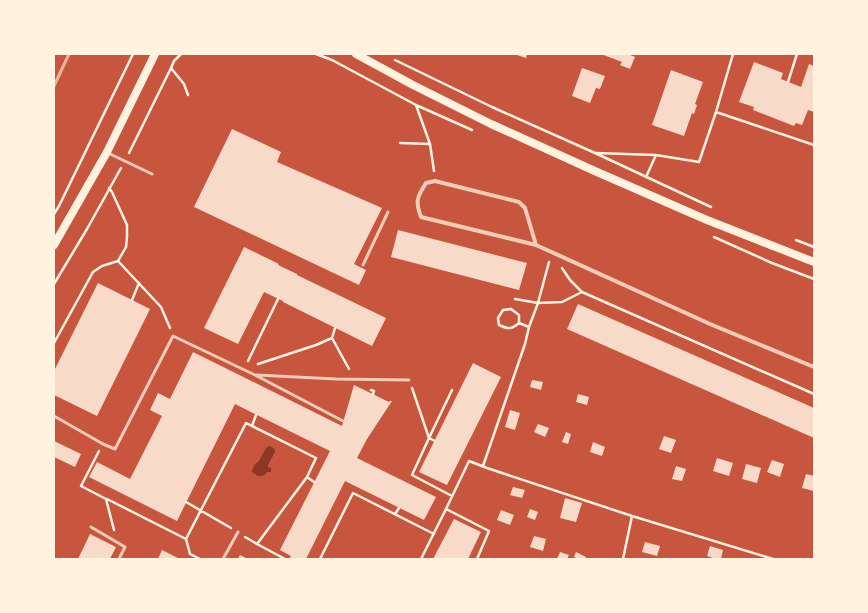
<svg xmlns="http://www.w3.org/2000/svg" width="868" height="613" font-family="'Public Sans',sans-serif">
<rect width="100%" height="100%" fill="#c8553d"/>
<path fill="#8f3625" d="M269,446C272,447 275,448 275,452L268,465V467L271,468V472H267C265,476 262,476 258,476L252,472V470L255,464L259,461L266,448Z"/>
<path fill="#f7dbc8" d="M514,54H527L526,58Z
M601,54H628L635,57L630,69L620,65L622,62Z
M754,62L783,73L781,79L801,87L809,64L814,66V112L808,110L802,125L796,123L794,126L753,110L754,107L739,102Z
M582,68L605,76L600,89L596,88L590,103L572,96Z
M671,70L703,82L695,104L697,105L694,114L692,113L684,136L652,125Z
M232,129L281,152L277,162L382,208L354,264L366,270L359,285L194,207Z
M398,230L527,263L519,290L391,257Z
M244,247L279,264L278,265L297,274V275L386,318L372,346L283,302V301L264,292L238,344L204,328Z
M98,283L150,309L97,416L54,395V371Z
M578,304L814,408V438L567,329Z
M193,352L342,426L354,385L389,402L390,401H392L367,439L357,458L436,497L424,520L345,481L306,559H289L291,556L280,550L330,451L235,404L177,521L89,477L97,462L130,479L162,416L150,410L158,393L170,399Z
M473,363L501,377L447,485L419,472Z
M532,380L543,382L541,390L530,387Z
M578,394L589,397L587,405L576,402Z
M510,410L520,413L515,430L505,427Z
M538,424L549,428L545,437L534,432Z
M566,432L571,434L568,444L562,442Z
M664,436L676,440L671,453L659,449Z
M54,441L81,454L75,467L54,457Z
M593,442L605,447L602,456L590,452Z
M717,458L733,463L729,476L713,471Z
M772,460L784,464L780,477L767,472Z
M746,464L761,468L757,483L742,479Z
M676,466L686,469L682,481L672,479Z
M806,474L814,476V491L802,488Z
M513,487L525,490L522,498L510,495Z
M565,498L582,503L576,522L560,518Z
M530,509L538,512L535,520L527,517Z
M501,510L514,515L510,525L497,520Z
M454,519L481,532L468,559H433Z
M90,534L116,547L110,559H78Z
M534,536L546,539L543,551L530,547Z
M645,542L660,546L657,556L642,552Z
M710,546L723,550L721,559H716L707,556Z
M162,550L180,559H158Z
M560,552L569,555L567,559H557Z
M576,552L586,557L585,559H578L574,557Z
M240,555L248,559H238Z"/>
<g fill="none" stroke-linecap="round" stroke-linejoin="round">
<path stroke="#fff3e0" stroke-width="2.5" d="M316,54L332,60L416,105L472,130
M395,60L492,107L595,153L711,207
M171,68L184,84L188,95
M788,82L797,54
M416,105L430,144L434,171
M716,112L814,145
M400,143L430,144
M129,153L171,68L174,61L181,54
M596,153L656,155
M646,177L656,155L699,162L716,112L733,54
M109,188L112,192L127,225V237L126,247L118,261L161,307L170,328
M54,214L59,206L133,54
M714,237L772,263L814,279
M796,240L814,247
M562,268L570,280L582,292L814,394
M54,284L87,229L121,168
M515,299L538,303L562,302L582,292
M132,300L139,283
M519,323C511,330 508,329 499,325L498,318L503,310L511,309L519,315V323L529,327
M332,338L349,369
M54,343L93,272L102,266L118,261
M248,361L278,299
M258,364L316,345L332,338L335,328
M412,388L429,438L412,475L452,496
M371,390L374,391L373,394
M252,426L256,415
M435,441L429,438L452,390
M99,451L81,486L106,499L114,530
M483,466L525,344L529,327L538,303L549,262
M307,477L314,482
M107,499L186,539L190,554L200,559
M186,502L231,528
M395,514L399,508
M245,537L257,544L285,559
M186,539L246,423L316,458L307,477L257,544
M320,559L353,493L434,534
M421,559L446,509
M477,559L489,531L446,509L469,461L487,468L632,516L773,559
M623,559L632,516"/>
<path stroke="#f1ccb7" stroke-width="3" d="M108,153L152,174
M363,265L388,212
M257,375L336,379L409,380
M54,416L103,444L115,449L173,336L255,375L343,421
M91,527L125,547L119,559
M223,559L238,532"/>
<path stroke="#f1ccb7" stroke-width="4" d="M536,245L525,208L519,202L435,181L426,183C417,197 415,201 421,217L536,245L710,324L814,367"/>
<path stroke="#fff3e0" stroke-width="8" d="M356,54L413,85L491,124L597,172L707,220L814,262
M54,245L107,152L155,54"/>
<path stroke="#e9b49f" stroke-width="3" d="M54,86L69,54"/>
</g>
<rect width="868" height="613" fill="none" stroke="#fff3e0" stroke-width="110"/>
</svg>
